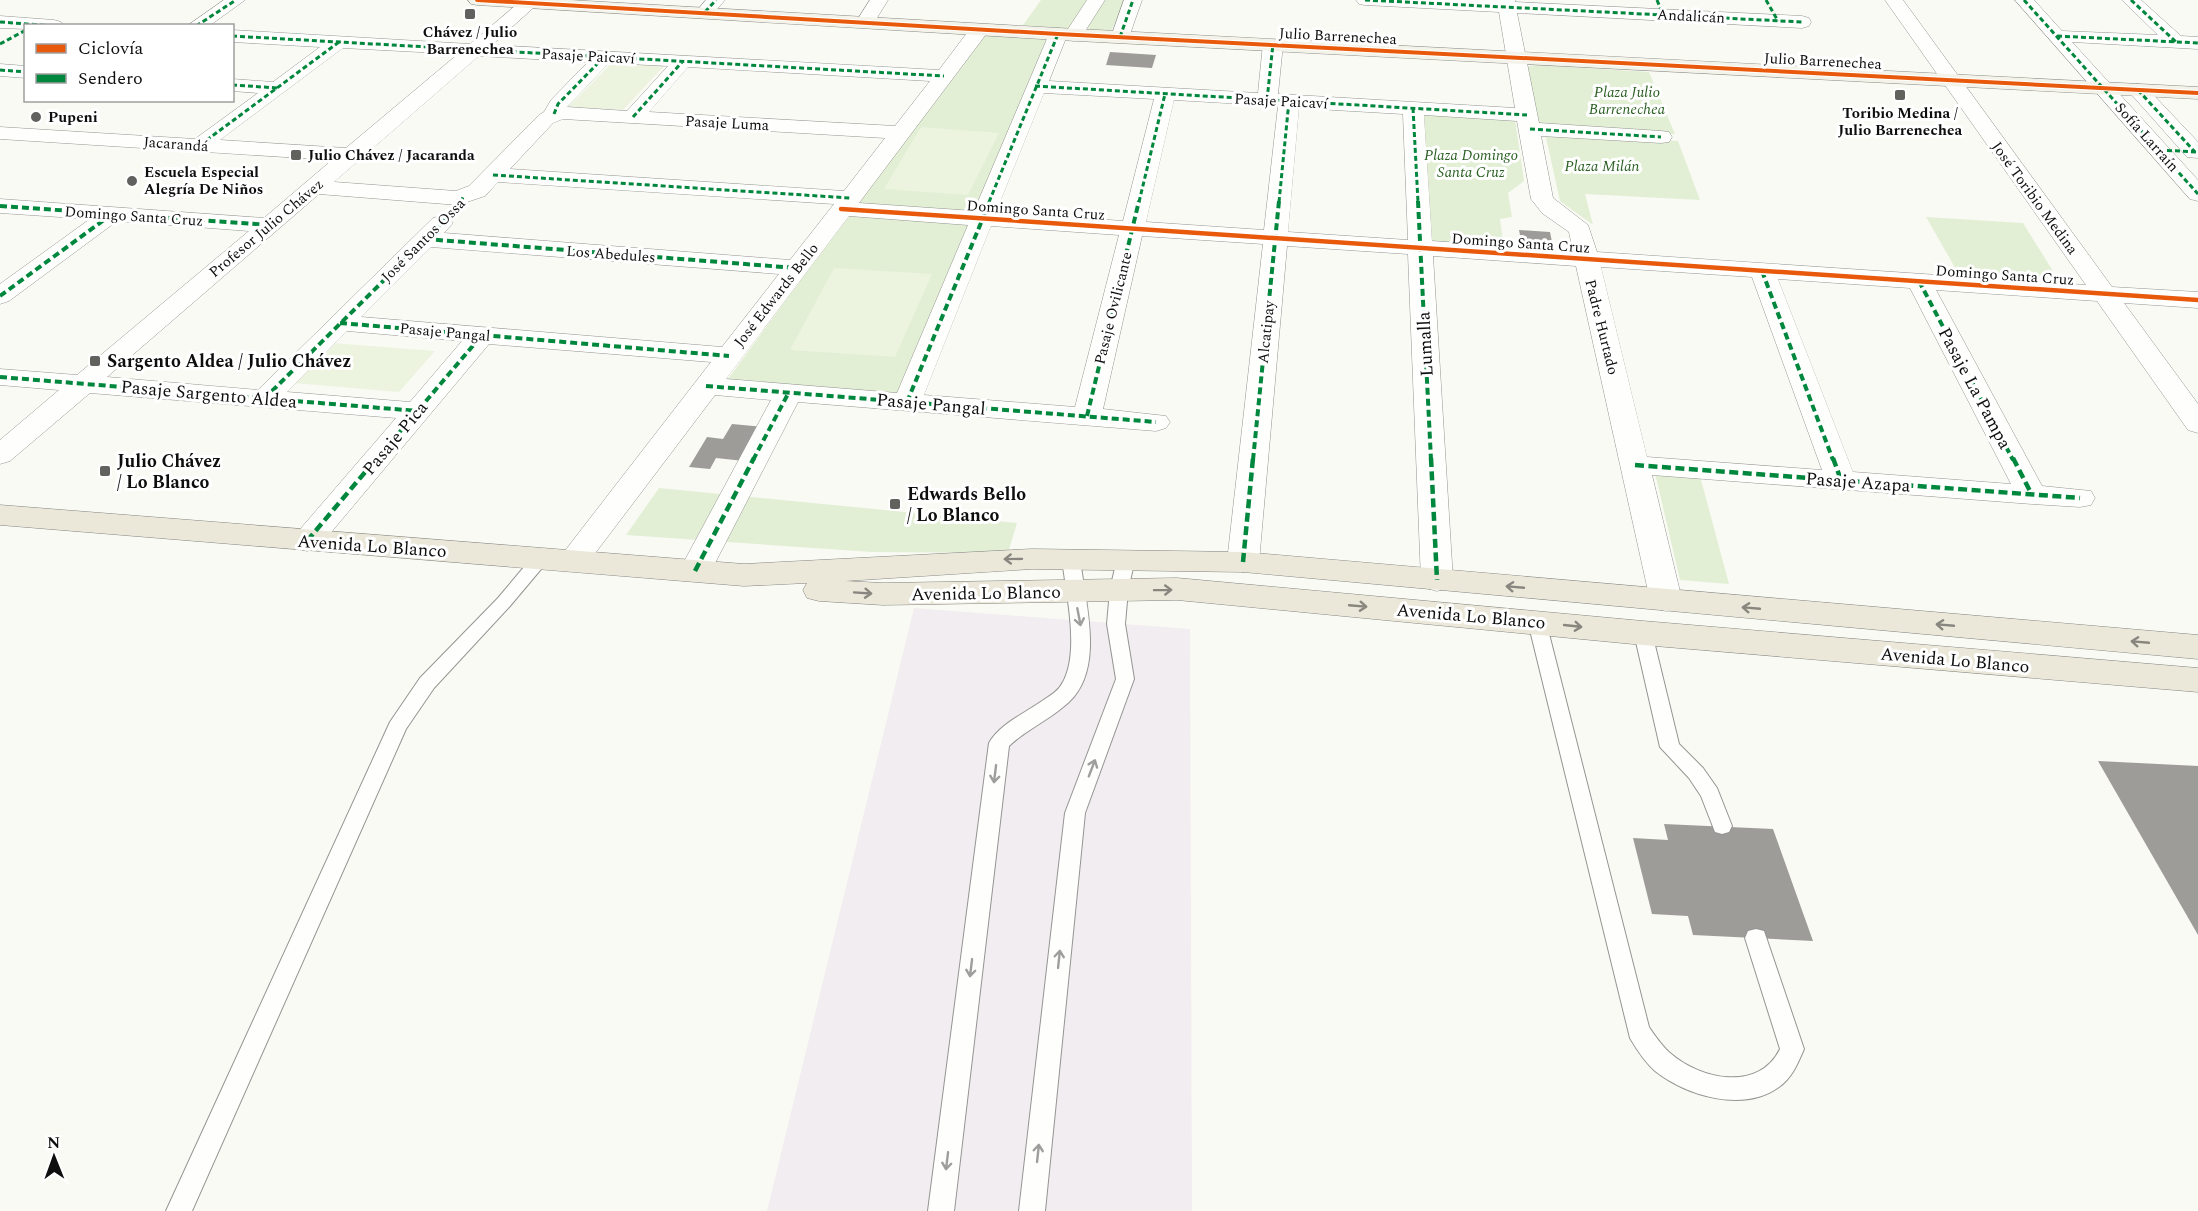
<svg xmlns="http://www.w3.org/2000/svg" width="2198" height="1211" font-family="Spectral,serif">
<rect width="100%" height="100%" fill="#fafaf4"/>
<path fill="#f2edf0" d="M914,608L1190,629L1192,1211H767Z"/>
<path fill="#e2efd5" d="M1041,0H1126L1110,33L1021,28Z
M982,33L1039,37L1048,40L904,398L725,383Z
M1537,65L1649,72L1675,134L1538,126L1525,67Z
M1421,113L1515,119L1524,181L1508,193L1512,217L1500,219L1504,249L1426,244Z
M1545,133L1678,141L1700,200L1585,194L1593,225L1560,201Z
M1926,217L2023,223L2058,279L1957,271Z
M1655,473L1700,476L1729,584L1680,580Z
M659,488L1017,523L1008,553L872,552L626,535Z"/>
<path fill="#ecf3df" d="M612,63L664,66L623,110L568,107Z
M921,127L999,133L968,195L884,189Z
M834,268L932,274L895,357L790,350Z
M332,343L435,351L399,392L293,383Z"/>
<path fill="#9e9c99" d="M1110,52L1156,55L1152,68L1106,65Z
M1519,230L1550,232L1554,252L1523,250Z
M732,424L764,427L744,461L716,458L710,469L689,467L707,437L723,439Z
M2098,761L2198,766V935Z
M1664,824L1773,829L1813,941L1693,935L1688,916L1652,914L1633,838L1668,840Z"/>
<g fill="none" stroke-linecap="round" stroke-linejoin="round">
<g stroke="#949492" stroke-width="2">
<path id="lane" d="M541,552L547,554L550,558L547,562L510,606L434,688L406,729L192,1211H166L390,722L420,678L498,598L535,554Z
M1071,553L1077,555L1080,559C1085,602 1105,668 1069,702C1051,719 1027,729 1009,746L954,1211H928L989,743C999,725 1023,714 1039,703C1048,697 1058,692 1063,682C1080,651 1066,593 1062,559L1065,555Z
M1126,553L1132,555L1135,559L1128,590L1125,624L1134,679L1085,813L1045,1211H1019L1065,813L1116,679L1107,624L1110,590L1117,559L1120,555Z
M1537,616L1543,618L1546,622L1649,1027C1655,1036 1662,1046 1670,1053C1701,1080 1759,1092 1780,1049L1745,938L1748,931L1756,929L1764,931L1804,1049C1798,1063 1792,1078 1779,1087C1743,1113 1687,1096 1655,1071C1645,1062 1637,1050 1630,1038L1528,622L1531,618Z
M1643,627L1649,629L1652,633L1679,744L1703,768L1717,788L1732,826L1729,832L1722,834L1715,832L1701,796L1689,778L1660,747L1634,633L1637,629Z"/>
</g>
<g stroke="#949492" stroke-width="1">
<path id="street" d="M224,0H245L209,26H187Z
M522,0H542L492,45L939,70L973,25H987L989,29L987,33L859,203L974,211L1049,34L1051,30L1058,28L1066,32L1087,0H1105L1080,39L1073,41L1066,38L1049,81L1258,93L1263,44L1266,40H1280L1283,44L1278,94L1515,108L1499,12L1365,5L1359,4L1356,0H1515V2L1802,16L1809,18L1811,22L1809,26L1802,28L1517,13L1539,123L1661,131L1669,132L1672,137L1669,142L1661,143L1541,136L1553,198L1588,225L1597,252L2086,285L1885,0H1903L2112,287L2198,292V308L2124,303L2198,404V433L2188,430L2097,301L1936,290L2042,486L2091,491L2095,498L2091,505L2080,507L2032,504L1652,475L1682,600L1678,608L1666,611L1654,608L1650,600L1576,266L1433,256L1453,580L1448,588L1437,591L1426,588L1421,580L1408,254L1287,246L1259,562L1254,569L1243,572L1232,569L1227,562L1263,244L1142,236L1103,409L1166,416L1170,422L1166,428L1156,431L798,402L711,571L706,578L695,581L684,578L679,571L771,400L715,395L584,568L573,571L562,568L557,561L711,362L489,344L318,548L307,551L296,548L291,541L296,534L396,418L90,393L10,461L0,464V440L59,390L0,385V369L77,375L249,231L117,221L9,301L0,304V284L90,219L0,213V199L264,218L332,160L0,139V127L195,139L258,93L232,91V79L273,82L320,47L232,42V30L470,44ZM343,48L458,54L346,148L220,140ZM479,56L588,62L551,100L544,112L539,115L469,186L456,191L334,182ZM609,63L668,66L627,111L567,107ZM688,67L930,81L895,126L649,112ZM1044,93L1154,99L1123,221L996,212ZM1174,100L1278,106L1264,230L1146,222ZM1299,108L1403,114L1408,240L1288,232ZM1424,115L1517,121L1531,199L1542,213L1569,232L1573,251L1432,241ZM563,119L885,138L844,191L510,169L553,123ZM498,182L834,204L790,260L444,233L453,223L449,218L441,216L433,218L258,390L107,377L319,194L458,205L485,196ZM849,216L968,225L897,393L726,379ZM991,226L1119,235L1075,407L924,395ZM431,247L779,274L722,347L361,317ZM1601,267L1752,277L1822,470L1647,457ZM1778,279L1910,288L2011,484L1853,472ZM347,331L462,341L410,402L287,392Z
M706,0H725L711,16H699L696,12Z
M870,0H888L872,26H858L856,22Z
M1124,0H1142L1129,37L1127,41H1113L1111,37Z
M2015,0H2034L2062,31L2158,35L2122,0H2141L2181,36L2198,37V49L2072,42L2198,180V201L2190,199Z
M0,16L54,20L61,22L63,26H26V29L0,28Z
M0,64L26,66V78L0,76Z
M2138,84L2145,86L2198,142V158L2187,157L2131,94L2128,90L2131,86Z"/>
</g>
<g stroke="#8b8b88" stroke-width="1">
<path id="secondary" d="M468,0H570L1058,28L2198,87V99L1058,40L477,5L471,4Z"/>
</g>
<g stroke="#82827f" stroke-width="1">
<path id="primary" d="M0,505L744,564L1032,549L1243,552L2198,635V659L1243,572L1032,569L845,581L883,583L1177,578L1643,621L2198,668V692L1643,645L1177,600L883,605L819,601L807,598L803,590L807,583L744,586L0,525Z"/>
</g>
<use href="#lane" fill="#fefefd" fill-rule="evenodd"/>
<use href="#street" fill="#fefefd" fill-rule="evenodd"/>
<use href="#secondary" fill="#f4f3ea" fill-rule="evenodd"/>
<use href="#primary" fill="#ebe8da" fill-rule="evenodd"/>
<path stroke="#00873e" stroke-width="3" stroke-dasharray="5 3" stroke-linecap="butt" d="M1365,0L1802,22
M1657,0L1663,15
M1766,0L1778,21
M2024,0L2198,194
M2131,0L2176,42
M705,12L716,0
M0,22L54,26
M196,26L236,0
M232,36L944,76
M2057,36L2198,43
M1120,37L1133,0
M0,44L26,30
M0,70L26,72
M232,85L278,88
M1035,86L1527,115
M2138,90L2195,152
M1267,100L1273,44
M1413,108L1418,202
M554,114L558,104L604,57
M633,117L683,61
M1530,129L1661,137
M200,145L339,42
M2159,150L2198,152
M493,175L850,198
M461,202L463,197
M989,202L1058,34
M1139,202L1165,94
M1279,202L1289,101"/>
<path stroke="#00873e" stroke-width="4" stroke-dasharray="7 4" stroke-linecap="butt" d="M1418,201L1431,460
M0,206L269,225
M425,239L796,268
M1762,271L1833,460
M1919,281L2013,460
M0,296L112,214
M340,323L729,356
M0,377L418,411
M706,386L1156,422
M264,399L459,206L461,201
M907,402L990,201
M1087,416L1139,201
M376,460L482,335
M753,460L789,392
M1253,460L1279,201"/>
<path stroke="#00873e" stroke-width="4.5" stroke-dasharray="9 4.5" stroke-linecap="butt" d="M1431,458L1437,580
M1833,458L1841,480
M2013,458L2032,495
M1635,465L2080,498
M307,541L377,458
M1243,562L1253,458
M695,571L754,458"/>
<g stroke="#fff" stroke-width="6">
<path id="cycleway-far1" d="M477,0L1058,34L2198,93"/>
</g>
<g stroke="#fff" stroke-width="8">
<path id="cycleway" d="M841,209L2198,300"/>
</g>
<use href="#cycleway-far1" stroke="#e8590c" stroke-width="4"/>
<use href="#cycleway" stroke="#e8590c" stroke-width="4.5"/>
</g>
<defs><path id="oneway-shaft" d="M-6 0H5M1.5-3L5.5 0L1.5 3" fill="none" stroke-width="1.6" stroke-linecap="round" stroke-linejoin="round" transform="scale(1.5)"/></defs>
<g stroke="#88867e">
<use href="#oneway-shaft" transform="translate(1013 559) rotate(179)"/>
<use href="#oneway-shaft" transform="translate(1515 587) rotate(-175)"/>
<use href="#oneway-shaft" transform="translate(1163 590) rotate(-1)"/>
<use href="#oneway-shaft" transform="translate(863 593) rotate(4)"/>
<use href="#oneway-shaft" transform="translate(1358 606) rotate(5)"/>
<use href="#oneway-shaft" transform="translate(1751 608) rotate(-175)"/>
<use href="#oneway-shaft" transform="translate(1945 625) rotate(-175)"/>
<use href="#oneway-shaft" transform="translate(1573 626) rotate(6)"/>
<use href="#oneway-shaft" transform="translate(2140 642) rotate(-175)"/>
</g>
<g stroke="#9e9e9d">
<use href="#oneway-shaft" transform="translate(1079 617) rotate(79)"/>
<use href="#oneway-shaft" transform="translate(1092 768) rotate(-69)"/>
<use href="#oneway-shaft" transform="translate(995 774) rotate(97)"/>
<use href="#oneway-shaft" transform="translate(1059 959) rotate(-84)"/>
<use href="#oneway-shaft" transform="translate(971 968) rotate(97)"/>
<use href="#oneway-shaft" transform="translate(1038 1153) rotate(-84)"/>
<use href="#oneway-shaft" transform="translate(947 1161) rotate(97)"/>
</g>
<g fill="#61615e" stroke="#fff" stroke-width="2">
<rect x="464" y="8" width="12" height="12" rx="3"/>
<rect x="1894" y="89" width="12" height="12" rx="3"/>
<circle cx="36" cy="117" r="6"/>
<rect x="290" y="149" width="12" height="12" rx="3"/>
<circle cx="132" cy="181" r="6"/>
<rect x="89" y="355" width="12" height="12" rx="3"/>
<rect x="99" y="465" width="12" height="12" rx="3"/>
<rect x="889" y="498" width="12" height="12" rx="3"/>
</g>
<g text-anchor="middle" stroke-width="6" stroke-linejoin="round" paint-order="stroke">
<g font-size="15" fill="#0e0e0e" stroke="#fff">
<text transform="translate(1691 16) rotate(3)" y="5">Andalicán</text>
<text transform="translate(1338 36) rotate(3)" y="5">Julio Barrenechea</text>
<text transform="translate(588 56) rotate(3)" y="5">Pasaje Paicaví</text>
<text transform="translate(1823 61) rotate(3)" y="5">Julio Barrenechea</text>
<text transform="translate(1281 101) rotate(3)" y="5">Pasaje Paicaví</text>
<text transform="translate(727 123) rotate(3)" y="5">Pasaje Luma</text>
<text transform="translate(2147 137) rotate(48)" y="5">Sofía Larraín</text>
<text transform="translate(176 144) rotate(4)" y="5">Jacarandá</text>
<text transform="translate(2035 198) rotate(54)" y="5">José Toribio Medina</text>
<text transform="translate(1036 210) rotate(4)" y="5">Domingo Santa Cruz</text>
<text transform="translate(134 216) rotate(4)" y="5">Domingo Santa Cruz</text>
<text transform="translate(266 228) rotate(-40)" y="5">Profesor Julio Chávez</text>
<text transform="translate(423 240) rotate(-45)" y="5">José Santos Ossa</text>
<text transform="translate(1521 243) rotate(4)" y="5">Domingo Santa Cruz</text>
<text transform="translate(611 254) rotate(4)" y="5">Los Abedules</text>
<text transform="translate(2005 275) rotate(4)" y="5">Domingo Santa Cruz</text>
<text transform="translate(776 295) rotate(-52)" y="5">José Edwards Bello</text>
<text transform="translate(1113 308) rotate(-76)" y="5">Pasaje Ovilicante</text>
<text transform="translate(1602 327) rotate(76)" y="5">Padre Hurtado</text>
<text transform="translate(445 332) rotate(5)" y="5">Pasaje Pangal</text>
<text transform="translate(1266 332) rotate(-84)" y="5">Alcatipay</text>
</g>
<g font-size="15" font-weight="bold" fill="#0e0e0e" stroke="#fff" text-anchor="start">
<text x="470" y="37" text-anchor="middle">Chávez / Julio<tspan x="470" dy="17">Barrenechea</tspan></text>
<text x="1900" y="118" text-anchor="middle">Toribio Medina /<tspan x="1900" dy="17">Julio Barrenechea</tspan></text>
<text x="48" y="122">Pupeni</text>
<text x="308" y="160">Julio Chávez / Jacaranda</text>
<text x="144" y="177">Escuela Especial<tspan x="144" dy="17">Alegría De Niños</tspan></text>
</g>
<g font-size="15" font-style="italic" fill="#2b6023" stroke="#fff">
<text x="1627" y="97">Plaza Julio<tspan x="1627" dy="17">Barrenechea</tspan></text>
<text x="1471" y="160">Plaza Domingo<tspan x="1471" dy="17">Santa Cruz</tspan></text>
<text x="1602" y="171">Plaza Milán</text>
</g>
<g font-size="18" fill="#0e0e0e" stroke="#fff">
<text transform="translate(1425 344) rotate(-93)" y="6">Lumalla</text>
<text transform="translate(1975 388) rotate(62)" y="6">Pasaje La Pampa</text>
<text transform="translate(209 394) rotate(5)" y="6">Pasaje Sargento Aldea</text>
<text transform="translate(931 404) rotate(5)" y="6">Pasaje Pangal</text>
<text transform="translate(395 438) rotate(-50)" y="6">Pasaje Pica</text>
<text transform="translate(1858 482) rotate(4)" y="6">Pasaje Azapa</text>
<text transform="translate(372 546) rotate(4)" y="6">Avenida Lo Blanco</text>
<text transform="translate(986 593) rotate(-1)" y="6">Avenida Lo Blanco</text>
<text transform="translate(1471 616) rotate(5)" y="6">Avenida Lo Blanco</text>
<text transform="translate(1955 660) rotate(5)" y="6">Avenida Lo Blanco</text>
</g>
<g font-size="18" font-weight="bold" fill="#0e0e0e" stroke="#fff" text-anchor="start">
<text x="107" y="367">Sargento Aldea / Julio Chávez</text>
<text x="117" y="467">Julio Chávez<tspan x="117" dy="21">/ Lo Blanco</tspan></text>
<text x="907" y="500">Edwards Bello<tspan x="907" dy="21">/ Lo Blanco</tspan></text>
</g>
</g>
<rect x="24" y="24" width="210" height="78" fill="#ffffff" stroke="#9f9f9f" stroke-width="1.5"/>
<rect x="36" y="44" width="30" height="9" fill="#e8590c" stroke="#9f9f9f" stroke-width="1.5"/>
<text x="78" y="54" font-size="18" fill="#0e0e0e">Ciclovía</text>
<rect x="36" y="74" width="30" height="9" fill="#00873e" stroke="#9f9f9f" stroke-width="1.5"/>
<text x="78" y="84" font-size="18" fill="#0e0e0e">Sendero</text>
<g transform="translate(54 1157) rotate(359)" stroke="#ffffff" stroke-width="4.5" paint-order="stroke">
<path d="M0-4.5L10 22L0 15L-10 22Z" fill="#0e0e0e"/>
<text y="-9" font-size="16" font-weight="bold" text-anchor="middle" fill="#0e0e0e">N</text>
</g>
</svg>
